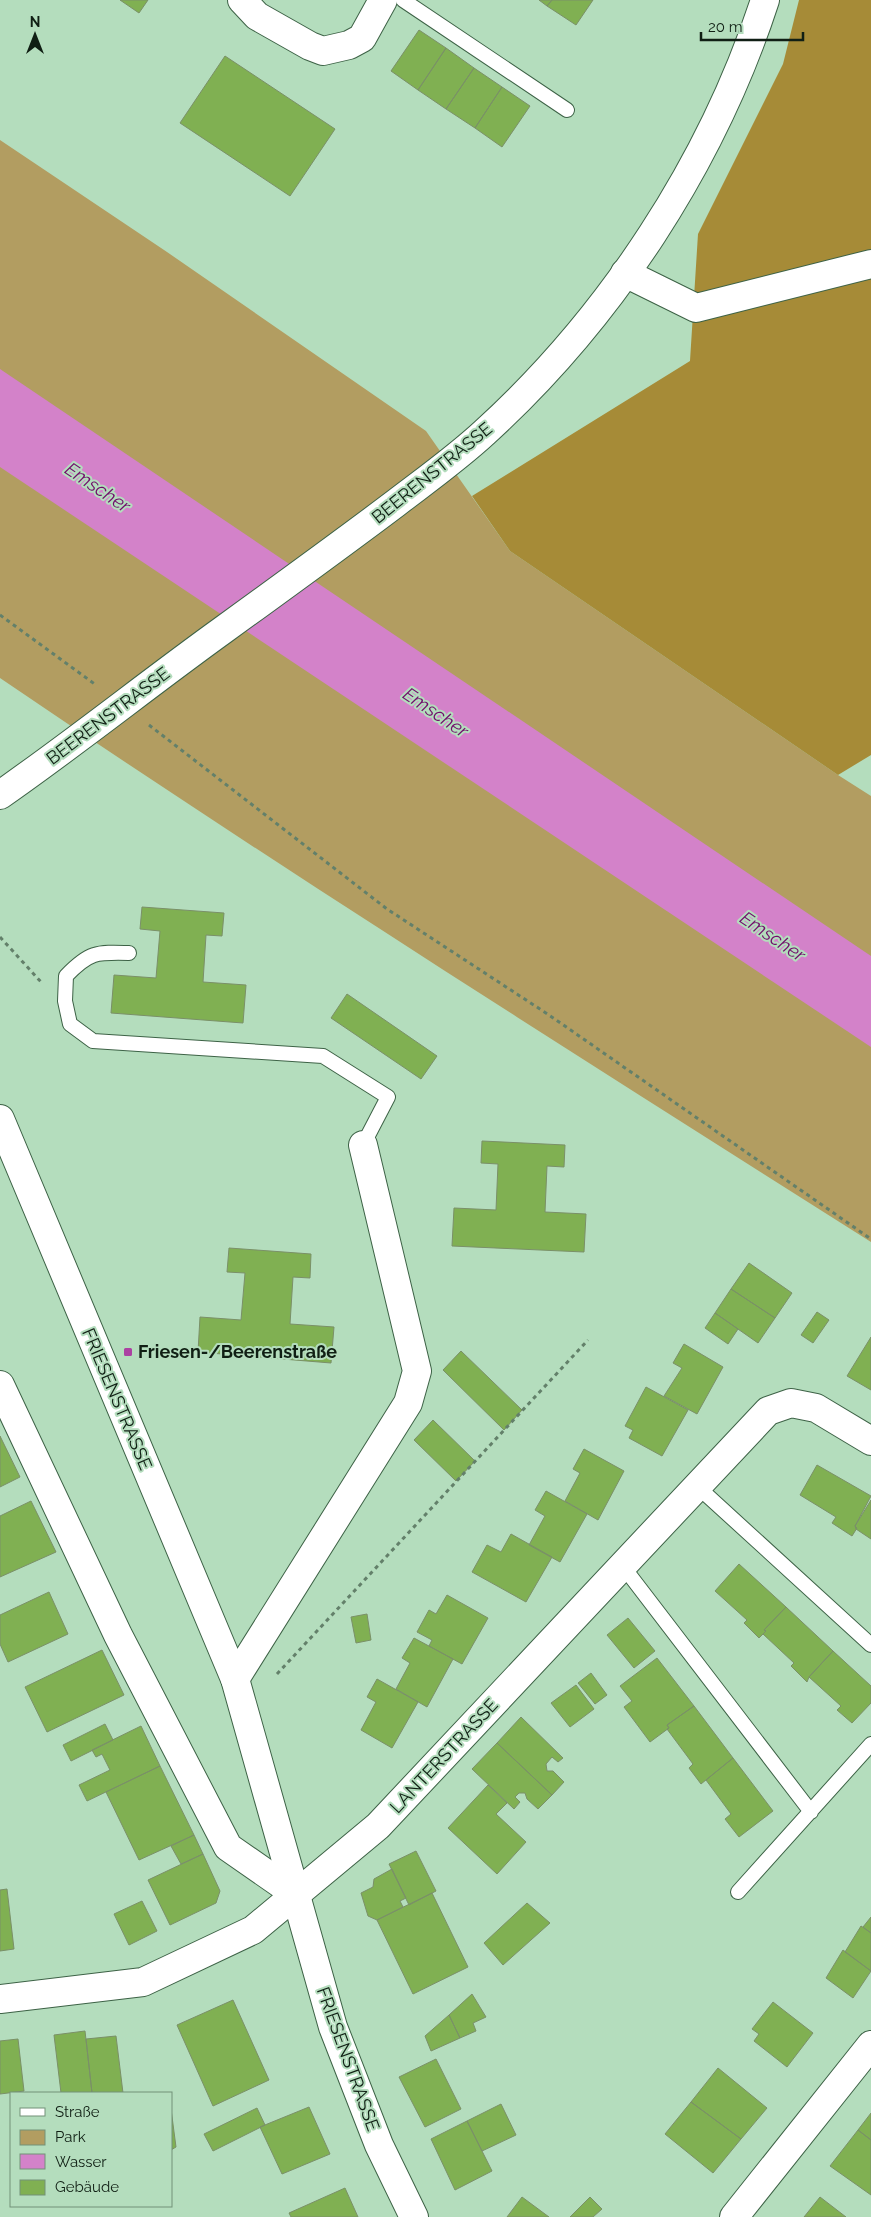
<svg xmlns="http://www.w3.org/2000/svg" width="871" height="2217" font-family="Raleway,sans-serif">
<rect width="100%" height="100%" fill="#b4ddbd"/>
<path fill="#b29d61" d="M0,140L167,252L426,431L510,551L838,775L871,796V1242C579,1057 286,872 0,678Z"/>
<path fill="#a68b37" d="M799,0H871V755L838,775L510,551L472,496L690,361L698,234L783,64Z"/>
<path fill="#d382c9" d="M0,369L871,956V1047L0,467Z"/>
<path fill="#80b052" stroke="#7a9068" d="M120,0H148L139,13Z
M539,0H552L547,6Z
M552,0H593L576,25L547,6Z
M419,30L446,48L418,90L391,71Z
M446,48L474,68L446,109L418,90Z
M225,56L335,129L290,196L180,123Z
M474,68L502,87L475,128L446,109Z
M502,87L530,106L502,147L475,128Z
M142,907L224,913L222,936L206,935L203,982L246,985L243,1023L111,1013L114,975L156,978L160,931L140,929Z
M347,994L437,1056L421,1079L331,1018Z
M482,1141L565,1145L564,1167L547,1166L545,1212L586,1214L584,1252L452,1246L454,1208L496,1210L498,1164L481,1163Z
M229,1248L311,1254L310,1278L293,1277L290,1324L334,1327L331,1363L198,1352L200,1317L241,1320L245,1273L227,1272Z
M749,1263L792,1293L775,1318L731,1289Z
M731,1289L775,1318L758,1343L715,1313Z
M817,1312L829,1320L813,1343L801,1335Z
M715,1313L738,1329L728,1344L705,1328Z
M871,1337V1390L847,1376Z
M684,1344L723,1367L697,1414L664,1396L682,1368L673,1363Z
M461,1351L522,1410L504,1430L443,1370Z
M646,1387L688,1410L662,1456L629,1438L633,1430L625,1426Z
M433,1420L475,1461L456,1481L414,1440Z
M0,1436L20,1477L0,1487Z
M584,1449L624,1471L598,1520L565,1501L580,1473L573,1469Z
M817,1465L871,1496L855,1526L857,1528L852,1536L832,1523L836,1517L800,1495Z
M546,1491L587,1514L560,1562L529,1545L545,1516L535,1510Z
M871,1500V1539L856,1529L855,1526Z
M31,1501L56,1552L0,1577V1516Z
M511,1534L552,1557L526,1602L472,1572L487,1545L501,1552Z
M739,1564L786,1607L764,1630L766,1631L759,1638L744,1623L747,1620L715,1591Z
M49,1592L68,1634L8,1662L0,1644V1615Z
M447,1595L488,1618L462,1664L429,1646L432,1640L417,1632L429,1610L436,1614Z
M786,1607L833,1651L809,1677L807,1682L791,1666L794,1663L763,1634L766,1631L764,1630Z
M367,1614L371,1640L356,1643L351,1617Z
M628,1618L655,1651L634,1668L607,1635Z
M414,1638L453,1659L427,1707L396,1689L410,1663L402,1658Z
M102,1650L124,1695L47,1732L25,1687Z
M833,1651L871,1686V1703L852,1723L837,1710L841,1706L809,1677Z
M657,1658L694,1706L667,1725L669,1728L650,1742L624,1707L632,1701L620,1686Z
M591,1673L607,1695L595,1704L578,1683Z
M377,1679L418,1702L392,1748L361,1730L376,1702L367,1697Z
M576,1685L594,1709L570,1727L551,1703Z
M694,1706L733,1758L701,1784L689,1768L693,1764L667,1729L669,1728L667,1725Z
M521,1717L563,1758L558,1762L552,1757L546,1764L547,1771H553L564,1782L552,1795L497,1743Z
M105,1724L113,1740L71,1761L63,1745Z
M141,1726L160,1766L87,1801L79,1785L110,1770L102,1754L96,1757L92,1750Z
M497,1743L552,1795L538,1809L527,1799L525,1793H519L515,1797L520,1802L514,1809L472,1769Z
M733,1758L773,1811L739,1837L725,1819L731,1814L706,1780Z
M160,1766L194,1835L139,1860L106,1792Z
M488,1785L507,1803L496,1814L526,1842L497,1874L448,1828Z
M194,1835L203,1854L181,1864L171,1846Z
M416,1851L436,1891L409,1905L389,1864Z
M203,1854L220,1891L216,1903L170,1925L148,1880Z
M392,1869L406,1898L400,1901L403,1907L377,1920L368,1916L361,1893L373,1887L374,1879Z
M7,1889L14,1949L0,1951V1890Z
M432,1893L468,1967L413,1994L377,1920Z
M142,1901L157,1931L129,1945L114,1914Z
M527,1903L550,1923L503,1965L484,1943Z
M871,1917V1933L863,1927Z
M861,1926L871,1933V1971L845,1952Z
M843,1950L871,1971L853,1998L826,1978Z
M472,1994L486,2017L473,2023L476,2031L460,2038L449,2015Z
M233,2000L269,2080L213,2106L177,2025Z
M773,2002L813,2033L787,2067L754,2041L759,2034L752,2029Z
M449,2015L460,2038L431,2051L425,2036Z
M85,2031L92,2093H61L54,2035Z
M116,2036L123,2093H92L86,2039Z
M18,2039L24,2091L0,2094V2041Z
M436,2059L461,2109L425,2127L399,2077Z
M718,2068L767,2108L741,2139L691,2102Z
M691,2102L741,2139L713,2173L665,2134Z
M501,2104L516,2135L482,2151L467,2121Z
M309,2107L330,2154L282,2174L260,2127Z
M257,2108L265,2125L213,2151L204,2134Z
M171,2109L176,2147L171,2150Z
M871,2113V2140L858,2130Z
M467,2121L492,2171L455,2190L431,2139Z
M858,2130L871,2140V2195L830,2166Z
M345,2188L358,2217H291L289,2213Z
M522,2197L549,2217H507Z
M590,2197L602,2209L593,2217H570Z
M820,2197L846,2217H804Z"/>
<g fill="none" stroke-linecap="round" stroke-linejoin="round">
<g stroke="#3d6246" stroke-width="16">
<path id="service" d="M403,0L567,110
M129,953C96,952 89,952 66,976L65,1001L70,1024L93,1041L323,1056L388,1097L363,1145
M698,1487L871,1645
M622,1565L811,1812
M738,1892L871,1744"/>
</g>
<g stroke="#3d6246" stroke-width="30">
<path id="minor" d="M242,0L257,16L310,46L323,51L349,45L362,38L383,0
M625,273L696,308L871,264
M0,1385L118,1635L228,1847L297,1895
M235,1679L408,1403L417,1371L363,1145
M0,1999L143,1982L253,1930L378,1826L768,1411L791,1403L816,1408L871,1441
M734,2217L871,2045"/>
</g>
<g stroke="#3d6246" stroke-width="30">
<path id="secondary" d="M0,795C76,742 148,684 223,630C281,588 339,546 396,503C426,480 457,458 485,432C611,317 712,163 765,0
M0,1119L235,1679L333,2027L379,2145L414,2217"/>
</g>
<path stroke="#63806a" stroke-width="3" stroke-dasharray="4 4" stroke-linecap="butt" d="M0,615L96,685
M149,725L387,909L549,1015L871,1239
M0,937L41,982
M277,1674L588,1340"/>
<use href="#service" stroke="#fff" stroke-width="14"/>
<use href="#minor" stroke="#fff" stroke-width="28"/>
<use href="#secondary" stroke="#fff" stroke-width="28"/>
</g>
<rect fill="#ab41a2" stroke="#b4ddbd" stroke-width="2" x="123" y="1347" width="10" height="10" rx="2.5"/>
<g text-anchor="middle" stroke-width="4" stroke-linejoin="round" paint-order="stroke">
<g font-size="18" fill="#101f14" stroke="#b4ddbd">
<text transform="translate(432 473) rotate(-39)" y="6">BEERENSTRASSE</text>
<text transform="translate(108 716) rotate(-37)" y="6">BEERENSTRASSE</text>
<text transform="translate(117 1399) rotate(67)" y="6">FRIESENSTRASSE</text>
<text transform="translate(444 1756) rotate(-47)" y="6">LANTERSTRASSE</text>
<text transform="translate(348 2059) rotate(70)" y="6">FRIESENSTRASSE</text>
</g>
<g font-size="18" font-weight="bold" fill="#101f14" stroke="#b4ddbd" text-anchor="start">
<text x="138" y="1358">Friesen-/Beerenstraße</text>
</g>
<g font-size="19" font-style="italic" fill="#710d6b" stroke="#b4ddbd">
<text transform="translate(98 487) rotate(34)" y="7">Emscher</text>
<text transform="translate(436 712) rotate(34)" y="7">Emscher</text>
<text transform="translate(773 936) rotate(34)" y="7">Emscher</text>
</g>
</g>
<rect x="10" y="2092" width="162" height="115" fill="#b4ddbd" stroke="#729179"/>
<rect x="20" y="2108" width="25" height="8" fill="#ffffff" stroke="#729179"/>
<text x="55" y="2117" font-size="15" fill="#101f14">Straße</text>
<rect x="20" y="2130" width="25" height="15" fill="#b29d61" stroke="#729179"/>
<text x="55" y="2142" font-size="15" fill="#101f14">Park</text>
<rect x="20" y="2154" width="25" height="15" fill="#d382c9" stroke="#729179"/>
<text x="55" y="2167" font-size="15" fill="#101f14">Wasser</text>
<rect x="20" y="2180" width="25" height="15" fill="#80b052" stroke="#729179"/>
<text x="55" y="2192" font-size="15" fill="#101f14">Gebäude</text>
<g transform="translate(35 35)" stroke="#b4ddbd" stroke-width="4" paint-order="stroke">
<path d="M0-4L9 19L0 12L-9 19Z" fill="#101f14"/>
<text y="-8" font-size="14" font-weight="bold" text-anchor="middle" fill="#101f14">N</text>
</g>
<path d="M701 32v8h102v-8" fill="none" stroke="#101f14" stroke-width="2.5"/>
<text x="708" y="32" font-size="15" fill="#101f14" stroke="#b4ddbd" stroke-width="4" paint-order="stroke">20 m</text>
</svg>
